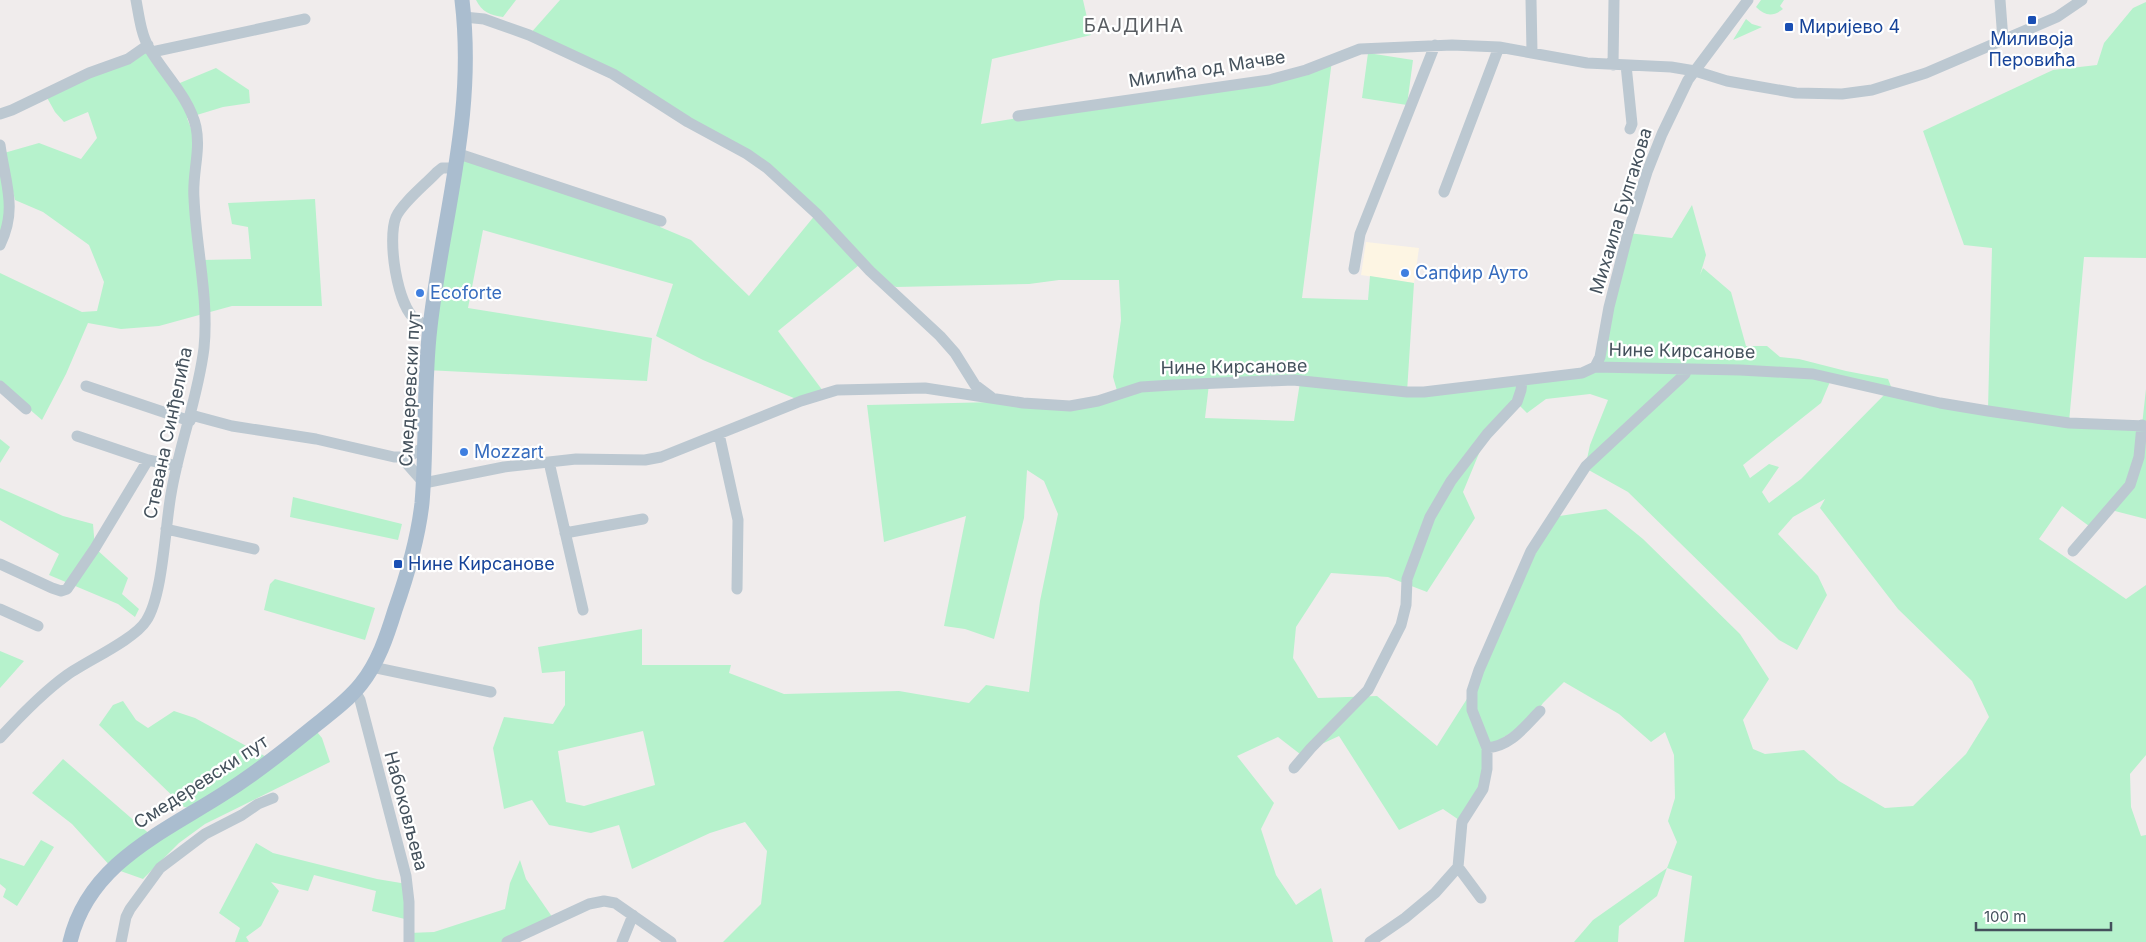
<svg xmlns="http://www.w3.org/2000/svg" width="2146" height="942" font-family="Inter,sans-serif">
<rect width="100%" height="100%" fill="#f0ecec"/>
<path fill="#fdf5e3" d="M1366,242L1419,248L1414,283L1361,275Z"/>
<path fill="#b6f2cc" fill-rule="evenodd" d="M476,0H516L503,17C490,15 482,12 476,0Z
M560,0H1083L1091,35L992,59L981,124L1179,92L1215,89L1332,60L1302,298L1368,300L1370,276L1414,283L1407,392L1595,367L1628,233L1672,238L1692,205L1706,255L1700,275L1703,268L1731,292L1746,346H1767L1780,357L1799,359L1846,371L1888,379L1892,389L1988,410L1992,248L1964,245L1923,131L2053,70L2097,65L2104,43L2133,8L2146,2V258L2084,257L2069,422L2142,425L2146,389V519L2111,510L2093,529L2062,506L2039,539L2126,599L2146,585V755L2130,774L2131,807L2141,836L2146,835V942H1684L1692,876L1667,868L1657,896L1619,926L1618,942H1574L1593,920L1667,868L1677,842L1668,821L1675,798L1674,755L1665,732L1651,742L1619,714L1564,682L1543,703L1532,719L1487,748V769L1462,822L1443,809L1399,830L1339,736L1300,754L1278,737L1237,756L1274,803L1261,829L1276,875L1296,905L1321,888L1333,942H723L761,904L767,851L745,822L710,833L632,869L619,825L591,833L549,825L532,800L504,809L493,748L504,717L553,724L565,705V671L542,673L538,647L642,629V665H731L729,673L784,694L899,691L969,703L986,685L1029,692L1040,601L1058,514L1044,481L1027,470L1024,518L994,639L965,629L944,626L966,516L884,542L867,405L1041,401L1070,406L1118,394L1113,377L1121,320L1119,280H1059L1029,284L896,287L859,265L778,331L823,391L801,401L703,360L656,336L673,284L483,230L468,308L652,338L647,381L426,370L459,154L661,221L660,227L691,240L749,296L816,214L788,185L643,94L529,35ZM1832,377L1887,392L1801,479L1769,503L1762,492L1779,467L1769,464L1750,478L1743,465L1821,403ZM1300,382L1294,421L1205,418L1209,384ZM1590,394L1608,400L1590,445L1585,468L1628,492L1779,640L1797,650L1827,595L1818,576L1778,534L1793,517L1825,499L1820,508L1898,609L1972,681L1989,717L1966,754L1913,806L1885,808L1839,781L1804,750L1765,754L1753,749L1743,720L1769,679L1740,634L1643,539L1606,509L1553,517L1479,670L1472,691L1437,746L1377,696L1318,698L1293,658L1296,627L1331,573L1388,577L1427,592L1475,518L1463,492L1487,434L1516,402L1527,413L1546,399ZM643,731L655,785L584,806L566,802L558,751Z
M1761,0H1784L1780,6L1783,9C1773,17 1765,16 1756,7Z
M1746,19L1752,24L1762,27L1733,40Z
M148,45L175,85L216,68L249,90L250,103L223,107L187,118L192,131L201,260L251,259L248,227L232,224L228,203L315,199L322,306H232L159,326L121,329L88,323L66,374L42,420L0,384V273L82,312L97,311L104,282L89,245L43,212L15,200L4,153L39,143L81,159L97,138L88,112L64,122L55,112L45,94Z
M1368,53L1413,60L1407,105L1362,98Z
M0,159L10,204L0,245Z
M0,439L10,447L0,463Z
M0,488L63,516L93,524L95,548L128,578L122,594L139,609L135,617L118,604L49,575L59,554L0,520Z
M293,497L402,524L398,540L290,517Z
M275,579L375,608L365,640L264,610L270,584Z
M0,651L24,661L0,688Z
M123,701L136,720L148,728L174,711L195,718L272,760L313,727L322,738L330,762L205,824L179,843L143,879L112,868L72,824L32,793L63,759L153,837L198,809L184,807L99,725L113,705Z
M41,840L54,847L17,906L3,897L6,889L0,884V858L24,866Z
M256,843L273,853L377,879L407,884L409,920L372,911L376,891L314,875L308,891L271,882L279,891L261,926L246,937L249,942H235L240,928L219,913Z
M520,860L526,879L555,921L507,942H409V933L434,932L505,909L510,883Z"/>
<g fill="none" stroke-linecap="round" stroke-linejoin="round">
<path stroke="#bcc8d1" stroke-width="11" d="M1531,0L1532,52
M2000,0L2003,40
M464,17L484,19L529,35L613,74L688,122L747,154L767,168L817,214L870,271L940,336L955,353L975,385L991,397
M152,52L305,19
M1613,65L1614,0
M1626,65L1632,124L1630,129
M0,114L12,110L89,73L128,59L148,45
M1018,116L1269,80L1306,70L1360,49L1452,45L1499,47L1587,63L1671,67L1695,71L1727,81L1796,93L1842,94L1872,90L1926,73L2057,17L2082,0
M0,145C5,182 18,209 0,245
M459,154L661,221
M1444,192L1499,47
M1354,269L1360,234L1435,45
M430,325C425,324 420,323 416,320C397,306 387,239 396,217C402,203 426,184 437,172L442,168H456
M1595,367L1600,357L1609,307L1628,233L1647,172L1662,134L1688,80L1748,0
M0,386L26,409
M86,386L190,421
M191,415L232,426L316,439L394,457H408L424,447
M719,434L738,520L737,589
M77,436L148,460L177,466
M402,458L424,483L504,467L576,459L645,460L661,457L801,401L837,390L925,388L1023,403L1070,406L1098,401L1141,387L1172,385L1293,380L1407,392H1424L1582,373L1595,367L1740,370L1813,374L1940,403L1988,411L2069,423L2146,426
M549,462L583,610
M166,529L254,549
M565,533L643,519
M2073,551L2130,485L2139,457L2142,425
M0,564L52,588L61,591L67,589L95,548L148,460
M0,609L38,626
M372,667L491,692
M355,691L360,700L406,876L409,902V942
M0,738C21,715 42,693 67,675C87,661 135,639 146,621C163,596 165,527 171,494C179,445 198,398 204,348C209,297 196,248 194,198C192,174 201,151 196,127C189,97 164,74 149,48C141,34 139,16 136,0
M1487,748C1511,746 1524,727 1540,711
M1294,768L1311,748L1368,690L1401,625L1406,605L1407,579L1430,517L1451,481L1487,434L1517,402L1521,390L1522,381
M1458,867L1481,898
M121,942L126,917L130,909L160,868L205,834L242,815L258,804L273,798
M507,942L589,904L604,901L615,903L671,942
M622,942L633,915
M1370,942L1405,918L1435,893L1458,867L1462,822L1483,789L1487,769V748L1472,710V691L1479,670L1531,551L1586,466L1685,374L1687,369"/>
<path stroke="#aabdcf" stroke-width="15" d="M70,942C88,864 162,833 223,794C253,775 280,754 307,732C325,717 346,703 361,684C378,663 387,636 395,610C407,576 418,539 422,503C427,445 423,386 430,327C443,214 476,116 462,0"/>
</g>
<g fill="#1a4fb4" stroke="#fff" stroke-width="2">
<rect x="2027" y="15" width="10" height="10" rx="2.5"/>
<rect x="1784" y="22" width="10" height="10" rx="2.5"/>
<rect x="393" y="559" width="10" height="10" rx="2.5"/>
</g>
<g fill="#3f7fe0" stroke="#fff" stroke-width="2">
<circle cx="1405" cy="273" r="5"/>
<circle cx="420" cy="293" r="5"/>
<circle cx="464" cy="452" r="5"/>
</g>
<g text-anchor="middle" stroke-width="4.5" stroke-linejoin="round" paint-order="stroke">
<g font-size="18" fill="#164399" stroke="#fff" text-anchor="start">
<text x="1799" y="33">Миријево 4</text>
<text x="2032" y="45" text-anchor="middle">Миливоја<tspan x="2032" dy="21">Перовића</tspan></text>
<text x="408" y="570">Нине Кирсанове</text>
</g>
<g font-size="18" fill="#44515c" stroke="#fff">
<text transform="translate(1207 69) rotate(-9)" y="6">Милића од Мачве</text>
<text transform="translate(1621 211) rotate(-73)" y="6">Михаила Булгакова</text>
<text transform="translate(1682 351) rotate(1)" y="6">Нине Кирсанове</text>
<text transform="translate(1234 367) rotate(-1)" y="6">Нине Кирсанове</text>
<text transform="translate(410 389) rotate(-87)" y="6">Смедеревски пут</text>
<text transform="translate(168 433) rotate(-78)" y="6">Стевана Синђелића</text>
<text transform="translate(201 782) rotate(-33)" y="6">Смедеревски пут</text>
<text transform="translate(406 811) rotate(75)" y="6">Набоковљева</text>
</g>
<g font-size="18" fill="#366cbe" stroke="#fff" text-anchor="start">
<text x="1415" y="279">Сапфир Ауто</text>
<text x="430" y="299">Ecoforte</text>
<text x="474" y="458">Mozzart</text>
</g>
<g font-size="19" letter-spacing="1" fill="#595d62" stroke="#fff">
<text x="1134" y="32">БАЈДИНА</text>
</g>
</g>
<path d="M1976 922v8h135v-8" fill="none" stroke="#44515c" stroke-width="2.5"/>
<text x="1984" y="922" font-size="15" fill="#44515c" stroke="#ffffff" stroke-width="4" paint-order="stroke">100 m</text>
</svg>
